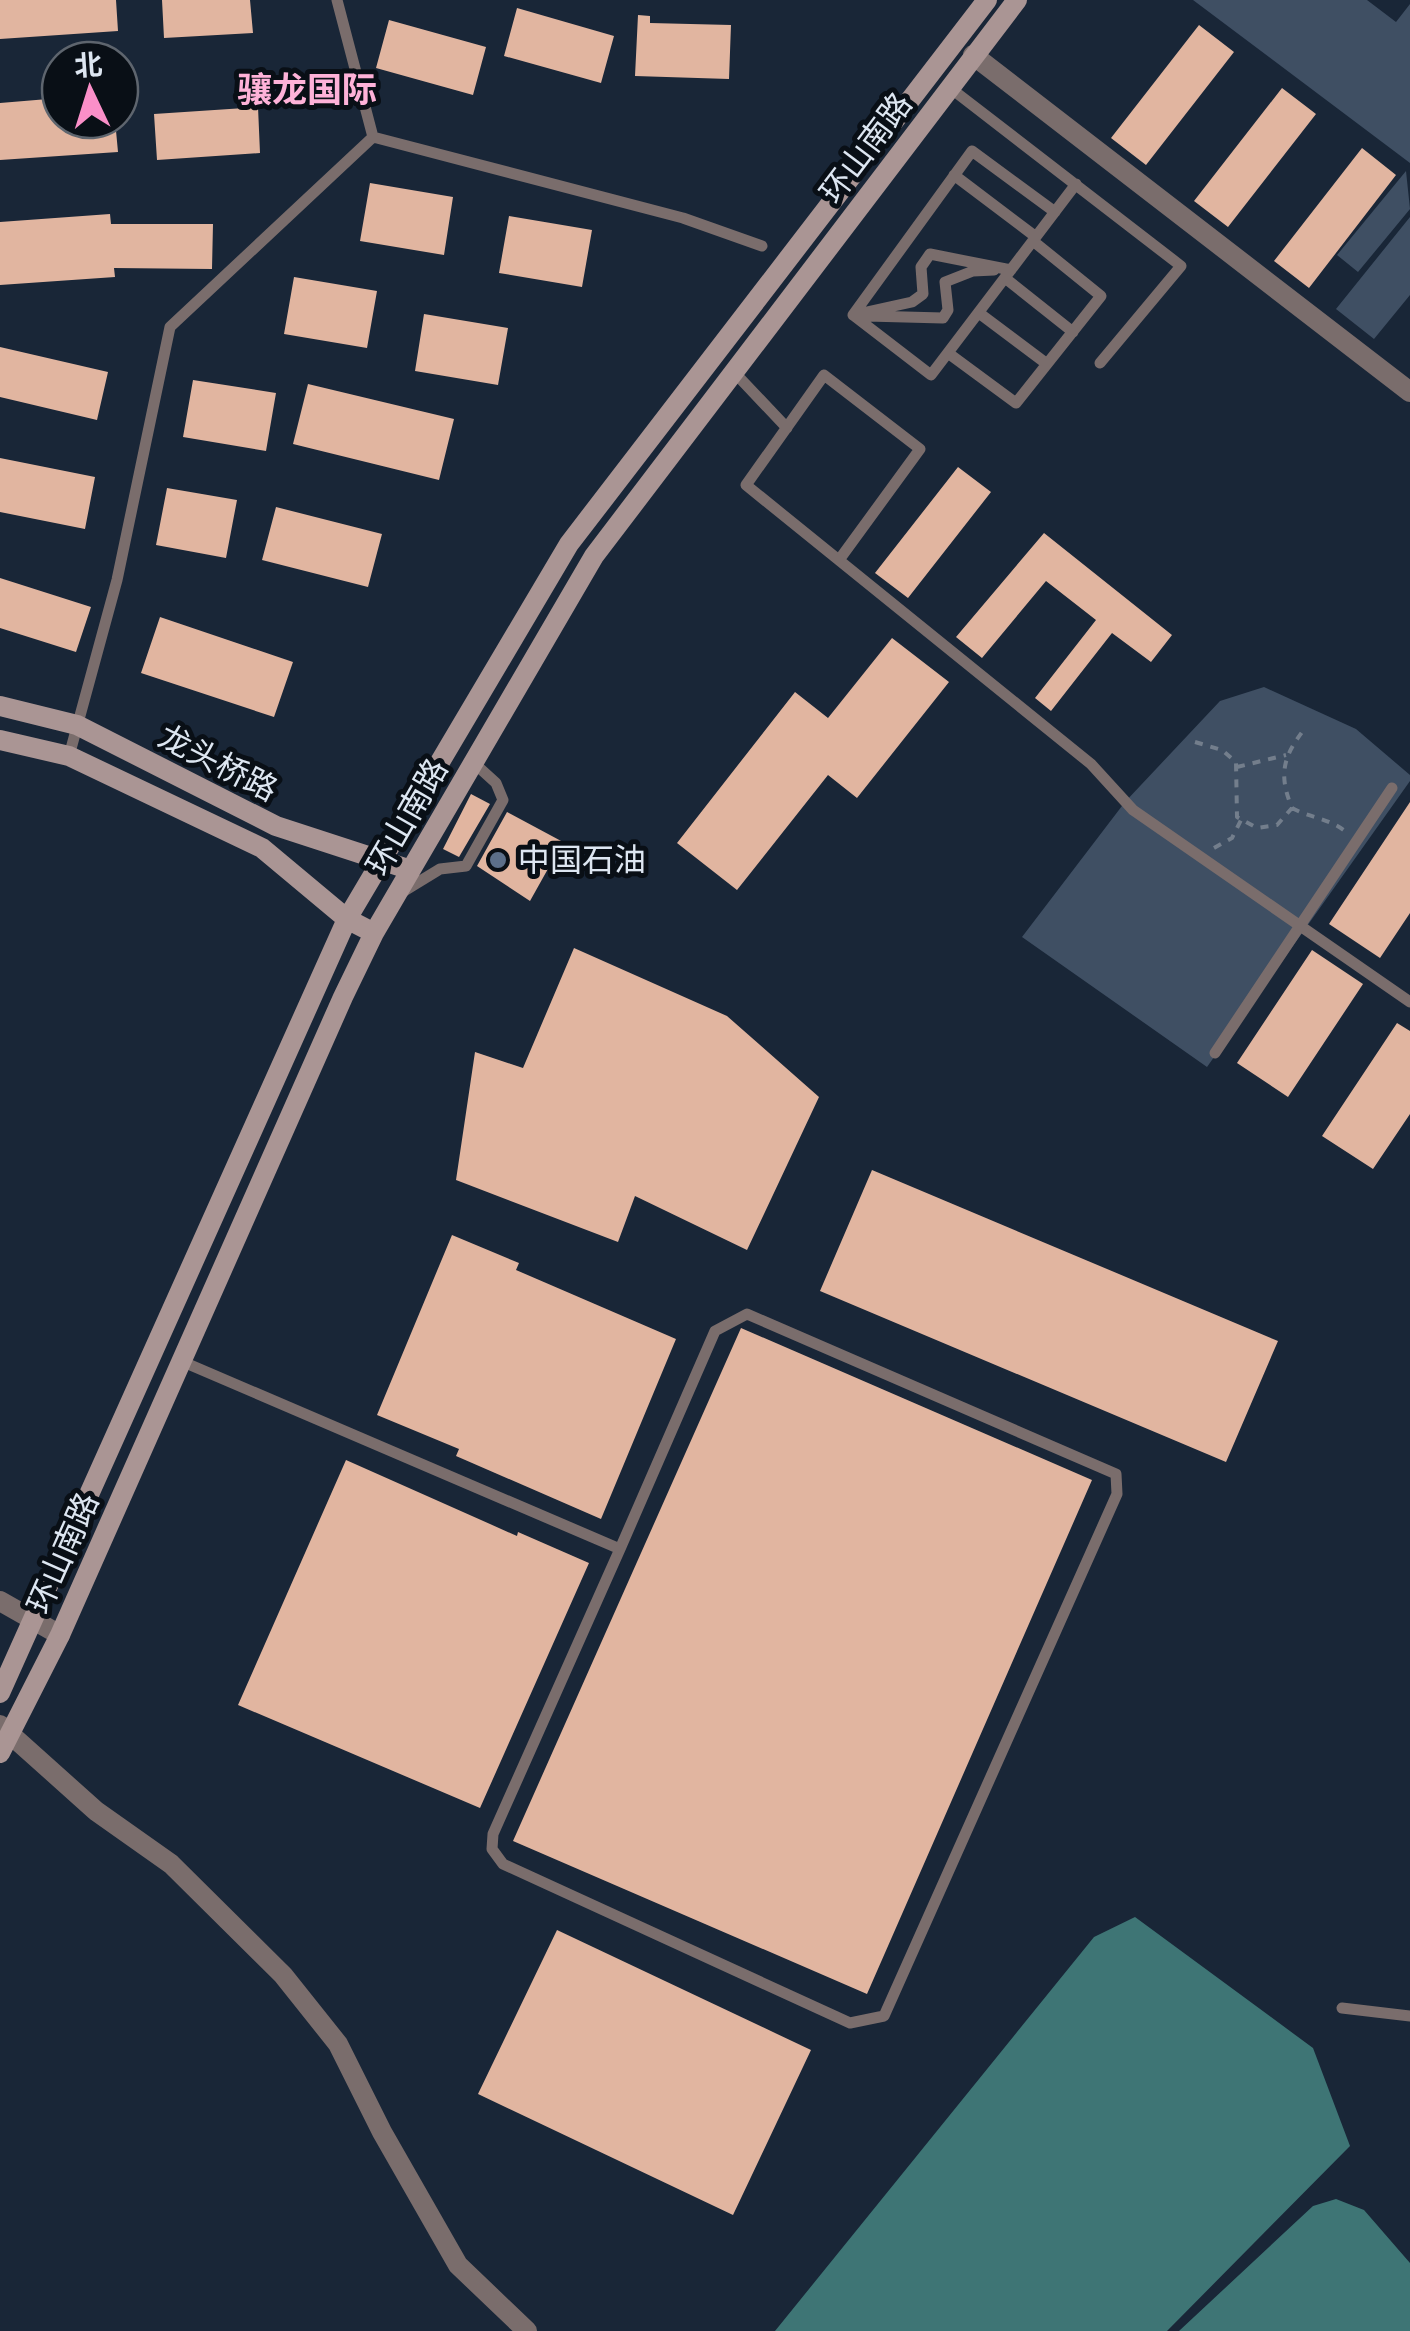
<svg xmlns="http://www.w3.org/2000/svg" width="1410" height="2331" font-family="Lora,'Noto Sans SC',serif">
<rect width="100%" height="100%" fill="#192637"/>
<path fill="#3f4f63" d="M1193,0H1367L1396,22L1410,4V163Z
M1406,171L1410,209L1358,272L1337,255Z
M1410,217V295L1374,339L1336,309Z
M1264,687L1356,729L1410,775V781L1207,1067L1022,937L1125,802L1220,701Z"/>
<path fill="#3e7575" d="M1135,1917L1313,2048L1350,2146L1167,2331H775L1094,1937Z
M1336,2199L1364,2210L1410,2263V2331H1179L1313,2206Z"/>
<path fill="#e1b5a0" d="M0,0H116L118,31L0,39Z
M162,0H250L253,33L164,38Z
M517,8L614,36L601,83L504,56Z
M638,15L650,16V23L731,25L729,79L635,76Z
M389,20L486,47L473,95L376,68Z
M1199,25L1234,52L1146,165L1111,138Z
M1282,88L1316,114L1228,227L1194,201Z
M60,98V120H115L118,152L0,160V103Z
M258,107L260,153L157,160L154,114Z
M1362,148L1396,175L1309,288L1274,261Z
M370,183L453,197L444,255L360,241Z
M110,214L111,224H213L212,269L114,268L115,277L0,285V222Z
M509,216L592,230L582,287L499,273Z
M294,277L377,291L367,348L284,334Z
M424,314L508,328L498,385L415,371Z
M0,347L108,372L97,420L0,397Z
M193,380L276,393L266,451L183,437Z
M308,384L454,419L439,480L293,444Z
M0,458L95,477L85,529L0,512Z
M958,467L991,492L908,598L875,573Z
M167,488L237,500L226,558L156,545Z
M276,507L382,534L368,587L262,560Z
M1044,533L1172,635L1151,662L1112,633L1051,711L1035,698L1096,620L1046,581L982,658L956,637Z
M0,578L91,607L76,652L0,628Z
M160,617L293,662L274,717L141,673Z
M892,638L949,682L857,798L828,775L737,890L677,843L795,692L828,718Z
M471,794L490,804L459,857L443,849Z
M1410,802V913L1380,958L1329,924Z
M507,812L563,842L530,901L477,866Z
M574,948L727,1016L819,1097L747,1250L635,1196L618,1242L456,1180L475,1052L523,1068Z
M1312,950L1363,984L1288,1097L1237,1063Z
M1397,1023L1410,1031V1114L1373,1169L1322,1136Z
M872,1170L1278,1341L1226,1462L820,1291Z
M452,1235L519,1263L516,1270L676,1339L601,1519L456,1456L459,1449L377,1415Z
M741,1328L1092,1480L867,1994L513,1841Z
M346,1460L517,1536L518,1532L589,1563L480,1808L238,1705Z
M557,1930L811,2050L733,2215L478,2094Z"/>
<g fill="none" stroke-linecap="round" stroke-linejoin="round">
<path stroke="#737e8c" stroke-width="4" stroke-dasharray="8 8" stroke-linecap="butt" d="M1195,742L1222,750L1236,762L1237,817L1257,828L1277,825L1292,808C1278,774 1283,756 1306,727
M1237,767L1286,755
M1292,808C1310,818 1328,818 1345,831
M1214,848L1232,838L1241,820"/>
<path stroke="#7a6d6c" stroke-width="11" d="M337,0L373,137
M949,87L1181,266L1100,363
M954,175L1036,237
M1055,212L972,151L853,315L931,375L1076,184
M1005,278L1073,332
M979,313L1047,364
M853,315L912,302L923,294L921,267L930,254L1011,270
M867,316L943,318L948,310L945,282L973,271L994,270
M948,353L1016,403L1101,296L1033,241
M734,372L787,428
M839,560L920,449L824,375L746,485L1091,764L1133,810L1410,1002
M69,756L117,580L170,327L373,137L683,218L762,246
M404,891L440,869L466,866L503,800L496,783L474,763
M1215,1053L1392,788
M181,1361L620,1549L715,1331L747,1314L1116,1474L1117,1494L884,2016L850,2023L503,1864L492,1849L493,1834L620,1549
M1342,2008L1410,2016"/>
<path stroke="#7a6d6c" stroke-width="20" d="M973,55L1410,392
M0,1601L60,1635
M0,1725L96,1811L171,1864L283,1975L338,2044L382,2132L458,2265L527,2331"/>
<path stroke="#aa9594" stroke-width="20" d="M0,706L77,725L276,826L411,870
M0,740L69,756L262,848L347,919L374,933
M0,1693L347,919L569,544L987,0
M0,1753L60,1635L343,997L374,933L594,556L1017,0"/>
</g>
<circle fill="#5c6f8a" stroke="#090f16" stroke-width="4" cx="498" cy="860" r="10"/>
<g text-anchor="middle" stroke-width="10" stroke-linejoin="round" paint-order="stroke">
<g font-size="32" fill="#dde6f1" stroke="#090f16">
<text transform="translate(866 148) rotate(-53)" y="11">环山南路</text>
<text transform="translate(218 763) rotate(27)" y="11">龙头桥路</text>
<text transform="translate(407 817) rotate(-60)" y="11">环山南路</text>
<text transform="translate(63 1553) rotate(-66)" y="11">环山南路</text>
</g>
<g font-size="32" fill="#dde6f1" stroke="#090f16" text-anchor="start">
<text x="518" y="871">中国石油</text>
</g>
<g font-size="35" font-weight="bold" fill="#feb2d8" stroke="#090f16">
<text x="307" y="102">骧龙国际</text>
</g>
</g>
<g transform="translate(90 90) rotate(356)"><circle r="48" fill="#090f16" stroke="#5e656e" stroke-width="2.5"/>
<path d="M0-8L18 38L0 25L-18 38Z" fill="#fa8fc8"/>
<text y="-15" font-size="28" font-weight="bold" text-anchor="middle" fill="#dde6f1">北</text>
</g>
</svg>
